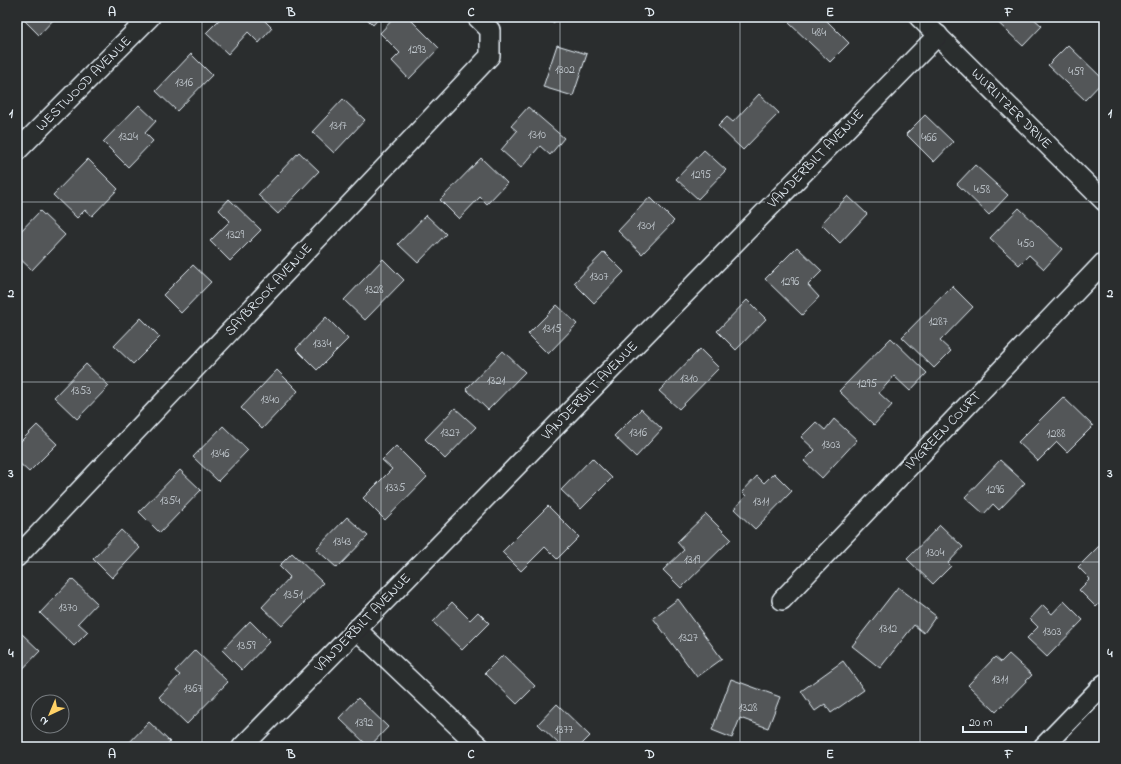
<svg xmlns="http://www.w3.org/2000/svg" width="1121" height="764" font-family="'Indie Flower',sans-serif">
	<style>
		.building { fill: #535759; stroke: #e8f1f8 }
		.lines { fill: none; stroke-linecap: round; stroke-linejoin: round }
		.street-casing { stroke: #e8f1f8; stroke-width: 22 }
		.street { stroke: #2a2d2e; stroke-width: 19 }
		.grid { fill: none; stroke: #e8f1f8; stroke-width: 1; stroke-opacity: 0.55 }
		.labels { text-anchor: middle; dominant-baseline: central; stroke-width: 4; stroke-linejoin: round; paint-order: stroke }
		.number-label { font-size: 12px; fill: #c3cad0 }
		.street-label { font-size: 14px; fill: #e8f1f8; stroke: #2a2d2e }
		.neatline { fill: none; stroke: #e8f1f8; stroke-width: 1.5 }
		.grid-label { font-size: 13px; text-anchor: middle; font-weight: bold; fill: #e8f1f8 }
	</style>
	<rect width="100%" height="100%" fill="#2a2d2e"/>
	<filter id="ink" filterUnits="userSpaceOnUse"><feTurbulence type="fractalNoise" baseFrequency=".025" numOctaves="2"/><feDisplacementMap in="SourceGraphic" scale="8" xChannelSelector="R" yChannelSelector="G"/><feConvolveMatrix kernelMatrix="1 2 1 2 8 2 1 2 1" color-interpolation-filters="sRGB"/></filter>
	<g filter="url(#ink)">
		<g class="building">
			<path d="M21 17H56L39 35Z"/>
			<path d="M222 17H261L272 28 259 43 248 32 228 54 206 33Z"/>
			<path d="M365 17H380L373 25Z"/>
			<path d="M395 17H408L439 48 409 79 392 61 400 53 380 33Z"/>
			<path d="M549 17H564L552 23Z"/>
			<path d="M794 17H823L849 43 830 62 789 23Z"/>
			<path d="M992 17H1032L1042 26 1023 46Z"/>
			<path d="M557 45 587 54 573 96 543 87Z"/>
			<path d="M1068 45 1104 80 1085 100 1048 65Z"/>
			<path d="M17 49 21 53 17 58Z"/>
			<path d="M191 54 212 75 177 111 156 91Z"/>
			<path d="M759 94 779 113 743 150 718 126 727 117 733 122Z"/>
			<path d="M343 99 365 120 334 153 312 132Z"/>
			<path d="M139 105 156 121 145 133 153 141 128 167 103 142Z"/>
			<path d="M528 107 564 138 550 155 540 146 521 168 501 150 517 131 511 126Z"/>
			<path d="M925 115 953 142 934 162 906 134Z"/>
			<path d="M1104 117V126L1100 122Z"/>
			<path d="M704 150 726 170 698 199 676 179Z"/>
			<path d="M299 152 319 171 278 214 258 195Z"/>
			<path d="M481 158 507 183 487 204 480 197 459 219 440 200Z"/>
			<path d="M88 159 118 189 92 216 85 210 77 218 53 195Z"/>
			<path d="M975 165 1008 195 989 215 957 184Z"/>
			<path d="M848 196 867 214 840 243 821 224Z"/>
			<path d="M650 197 674 221 642 254 618 231Z"/>
			<path d="M229 199 261 230 230 261 210 241 230 221 219 210Z"/>
			<path d="M1019 208 1062 249 1044 269 1029 255 1019 265 990 238Z"/>
			<path d="M40 211 65 235 32 270 17 256V235Z"/>
			<path d="M426 215 446 234 418 263 398 244Z"/>
			<path d="M797 247 822 271 808 285 819 297 802 315 765 279Z"/>
			<path d="M604 252 624 272 594 303 574 283Z"/>
			<path d="M383 259 404 280 365 320 344 300Z"/>
			<path d="M193 265 211 282 181 313 163 295Z"/>
			<path d="M952 286 973 307 940 341 951 351 934 368 902 337Z"/>
			<path d="M747 300 766 319 736 350 717 331Z"/>
			<path d="M557 305 577 324 548 354 528 334Z"/>
			<path d="M326 317 348 339 317 370 296 349Z"/>
			<path d="M141 318 160 337 133 364 114 346Z"/>
			<path d="M891 338 927 373 910 391 894 376 879 393 892 405 874 425 839 391Z"/>
			<path d="M700 349 719 368 679 409 659 391Z"/>
			<path d="M503 351 525 372 488 410 466 389Z"/>
			<path d="M86 364 109 386 77 419 54 397Z"/>
			<path d="M277 370 298 391 262 429 241 408Z"/>
			<path d="M1063 397 1093 426 1067 452 1057 442 1038 461 1018 442Z"/>
			<path d="M455 408 476 427 445 459 425 439Z"/>
			<path d="M641 409 662 429 636 457 614 436Z"/>
			<path d="M834 419 857 440 822 478 804 461 815 450 801 437 816 422 825 430Z"/>
			<path d="M37 425 57 444 29 472 17 461V445Z"/>
			<path d="M223 426 248 450 218 481 193 457Z"/>
			<path d="M396 446 427 477 385 520 363 498 392 469 382 460Z"/>
			<path d="M592 458 612 478 581 509 561 490Z"/>
			<path d="M1000 460 1025 483 999 510 993 504 984 514 965 497Z"/>
			<path d="M180 470 201 490 160 533 139 512Z"/>
			<path d="M774 473 792 491 755 529 734 509 746 496 742 492 757 476 764 483Z"/>
			<path d="M548 506 579 537 557 559 545 547 521 571 502 552Z"/>
			<path d="M706 514 731 539 681 588 663 570 684 550 677 542Z"/>
			<path d="M347 517 368 536 337 568 316 549Z"/>
			<path d="M940 525 963 547 948 563 951 566 933 584 907 559Z"/>
			<path d="M121 530 140 548 112 578 93 559Z"/>
			<path d="M1103 542 1104 544V599L1096 607 1079 590 1090 579 1078 567Z"/>
			<path d="M292 553 323 583 282 626 262 607 290 577 279 566Z"/>
			<path d="M72 579 97 603 78 623 88 632 74 646 40 613Z"/>
			<path d="M898 587 936 616 924 633 914 625 880 668 852 646Z"/>
			<path d="M678 599 722 659 697 677 653 618Z"/>
			<path d="M1064 601 1083 620 1047 657 1027 638 1038 627 1030 619 1043 605 1052 614Z"/>
			<path d="M452 602 470 620 478 612 489 623 462 650 433 622Z"/>
			<path d="M250 621 270 641 242 670 222 650Z"/>
			<path d="M21 633 40 651 17 675V636Z"/>
			<path d="M195 650 228 682 187 724 159 697 180 675 175 671Z"/>
			<path d="M1009 654 1032 675 996 712 968 685 995 657 1001 662Z"/>
			<path d="M503 655 535 686 517 704 485 673Z"/>
			<path d="M843 661 864 690 831 713 825 704 815 711 801 691Z"/>
			<path d="M731 679 780 697 768 728 740 718 732 738 712 730Z"/>
			<path d="M358 698 388 727 369 747 339 718Z"/>
			<path d="M557 704 590 736 579 747H562L538 724Z"/>
			<path d="M149 722 170 742 165 747H125Z"/>
		</g>
		<g class="lines">
			<g class="street-casing">
				<g id="street">
					<path d="M919 17 1104 201"/>
					<path d="M17 151 150 17"/>
					<path d="M17 557 490 56V30L477 17"/>
					<path d="M782 600 1104 262"/>
					<path d="M356 629 480 747"/>
					<path d="M242 747 938 35"/>
					<path d="M1043 747 1104 684"/>
				</g>
			</g>
			<use href="#street" class="street"/>
		</g>
	</g>
	<path class="grid" d="M202 17V747M381 17V747M560 17V747M740 17V747M920 17V747M17 202H1104M17 382H1104M17 562H1104"/>
	<g class="labels">
		<g class="number-label">
			<text x="819" y="33">484</text>
			<text x="417" y="50">1293</text>
			<text x="565" y="70">1302</text>
			<text x="1076" y="72">459</text>
			<text x="184" y="83">1316</text>
			<text x="338" y="126">1317</text>
			<text x="537" y="135">1310</text>
			<text x="128" y="137">1324</text>
			<text x="929" y="138">466</text>
			<text x="701" y="175">1295</text>
			<text x="982" y="190">458</text>
			<text x="646" y="226">1301</text>
			<text x="235" y="235">1329</text>
			<text x="1026" y="244">450</text>
			<text x="599" y="277">1307</text>
			<text x="790" y="282">1296</text>
			<text x="374" y="290">1328</text>
			<text x="938" y="322">1287</text>
			<text x="552" y="329">1315</text>
			<text x="322" y="344">1334</text>
			<text x="689" y="379">1310</text>
			<text x="496" y="381">1321</text>
			<text x="867" y="384">1295</text>
			<text x="81" y="391">1353</text>
			<text x="270" y="400">1340</text>
			<text x="450" y="433">1327</text>
			<text x="638" y="433">1316</text>
			<text x="1056" y="434">1288</text>
			<text x="831" y="445">1303</text>
			<text x="220" y="454">1346</text>
			<text x="395" y="488">1335</text>
			<text x="995" y="490">1296</text>
			<text x="170" y="501">1354</text>
			<text x="761" y="502">1311</text>
			<text x="342" y="542">1343</text>
			<text x="935" y="553">1304</text>
			<text x="692" y="560">1319</text>
			<text x="293" y="595">1351</text>
			<text x="68" y="608">1370</text>
			<text x="888" y="629">1312</text>
			<text x="1052" y="632">1303</text>
			<text x="688" y="638">1327</text>
			<text x="246" y="646">1359</text>
			<text x="1000" y="680">1311</text>
			<text x="193" y="689">1367</text>
			<text x="748" y="708">1328</text>
			<text x="364" y="723">1392</text>
			<text x="564" y="730">1377</text>
		</g>
		<g class="street-label">
			<text transform="translate(84 84) rotate(-45)">WESTWOOD AVENUE</text>
			<text transform="translate(1011 109) rotate(45)">WURLITZER DRIVE</text>
			<text transform="translate(816 159) rotate(-46)">VANDERBILT AVENUE</text>
			<text transform="translate(269 290) rotate(-47)">SAYBROOK AVENUE</text>
			<text transform="translate(590 391) rotate(-46)">VANDERBILT AVENUE</text>
			<text transform="translate(943 431) rotate(-46)">IVYGREEN COURT</text>
			<text transform="translate(363 623) rotate(-46)">VANDERBILT AVENUE</text>
		</g>
	</g>
	<rect width="1121" height="764" fill="none" stroke="#2a2d2e" stroke-width="44"/>
	<g transform="translate(50 714) rotate(224)"><circle r="19" fill="#2a2d2e" stroke="#767b7f"/>
	<path d="M0-3L7 15L0 10L-7 15Z" fill="#ffd166"/>
	<text y="-6" font-size="11" font-weight="bold" text-anchor="middle" fill="#e8f1f8">N</text>
	</g>
	<path d="M963 726v6h63v-6" fill="none" stroke="#e8f1f8" stroke-width="2"/>
	<text x="969" y="726" font-size="12" fill="#e8f1f8" stroke="#2a2d2e" stroke-width="3" paint-order="stroke">20 m</text>
	<rect x="22" y="22" width="1077" height="720" class="neatline"/>
	<g class="grid-label">
		<text x="112" y="16">A</text>
		<text x="291" y="16">B</text>
		<text x="471" y="16">C</text>
		<text x="650" y="16">D</text>
		<text x="830" y="16">E</text>
		<text x="1009" y="16">F</text>
		<text x="11" y="117">1</text>
		<text x="1110" y="117">1</text>
		<text x="11" y="297">2</text>
		<text x="1110" y="297">2</text>
		<text x="11" y="477">3</text>
		<text x="1110" y="477">3</text>
		<text x="11" y="657">4</text>
		<text x="1110" y="657">4</text>
		<text x="112" y="758">A</text>
		<text x="291" y="758">B</text>
		<text x="471" y="758">C</text>
		<text x="650" y="758">D</text>
		<text x="830" y="758">E</text>
		<text x="1009" y="758">F</text>
	</g>
</svg>
